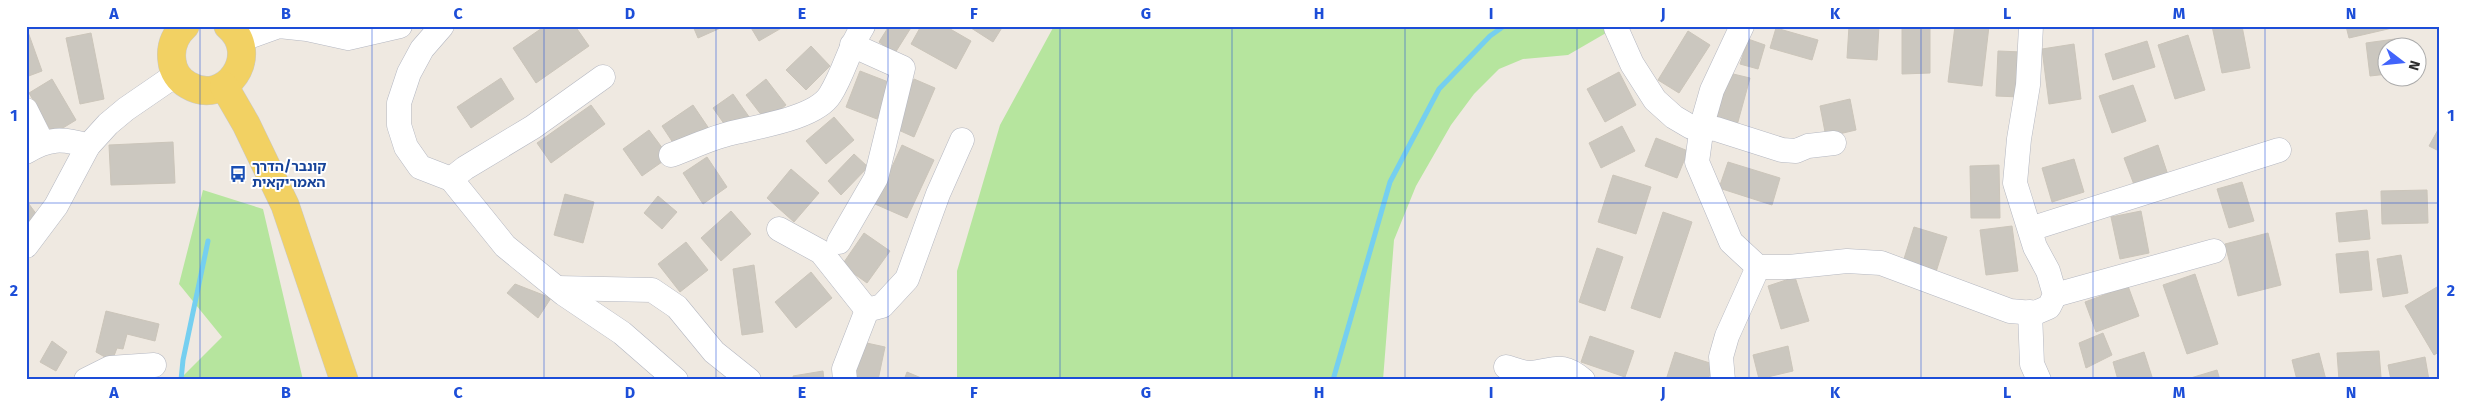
<svg xmlns="http://www.w3.org/2000/svg" width="2465" height="406" font-family="'Fira Sans','Noto Sans Hebrew',sans-serif">
	<style>
		.green { fill: #b6e59e }
		.lines { fill: none; stroke-linecap: round; stroke-linejoin: round }
		.stream { stroke: #75cff0; stroke-width: 5 }
		.building { fill: #cbc7bf; stroke: #cbc5ba }
		.minor-casing { stroke: #b4b7c1; stroke-width: 25 }
		.major-casing { stroke: #c9c9c9; stroke-width: 29 }
		.minor { stroke: #fff; stroke-width: 24 }
		.major { stroke: #f2d163; stroke-width: 28 }
		.grid { fill: none; stroke: #1d4ed8; stroke-width: 1; stroke-opacity: 0.55 }
		.labels { text-anchor: middle; dominant-baseline: central; stroke-width: 4; stroke-linejoin: round; paint-order: stroke }
		.transit-label { font-size: 14px; font-weight: bold; fill: #164399; stroke: #fff; text-anchor: start }
		.neatline { fill: none; stroke: #1d4ed8; stroke-width: 2 }
		.grid-label { font-size: 16px; text-anchor: middle; font-weight: bold; fill: #1d4ed8 }
	</style>
	<rect width="100%" height="100%" fill="#efe9e1"/>
	<g class="green">
		<path d="M1054 26H1609L1606 33 1568 55 1523 59 1499 69 1474 94 1451 125 1416 186 1394 240 1383 380H957V271L1000 125Z"/>
		<path d="M203 190 263 209 303 380H179L222 337 179 284Z"/>
	</g>
	<g class="lines">
		<g class="stream">
			<path d="M181 380 183 360 208 241"/>
			<path d="M1333 380 1390 182 1439 89 1490 36 1504 26"/>
		</g>
	</g>
	<g class="building">
		<path d="M545 26H575L589 46 536 83 513 48Z"/>
		<path d="M693 26H725L698 38Z"/>
		<path d="M750 26H785L759 41Z"/>
		<path d="M889 26H912L895 53 879 42Z"/>
		<path d="M921 26H945L971 41 956 69 911 44Z"/>
		<path d="M968 26H1003L993 42Z"/>
		<path d="M1849 26H1879L1877 60 1847 58Z"/>
		<path d="M1902 26H1930V73L1902 74Z"/>
		<path d="M1955 26H1989L1982 86 1948 82Z"/>
		<path d="M2212 26H2242L2250 68 2222 73Z"/>
		<path d="M2346 26H2401L2349 38Z"/>
		<path d="M1776 28 1818 40 1812 60 1770 48Z"/>
		<path d="M1688 31 1710 45 1679 93 1658 80Z"/>
		<path d="M28 32 42 71 26 77V33Z"/>
		<path d="M91 33 104 99 80 104 66 38Z"/>
		<path d="M2188 35 2205 90 2175 99 2158 45Z"/>
		<path d="M1748 39 1765 45 1758 69 1740 64Z"/>
		<path d="M2395 39 2396 48H2388V74L2370 76 2366 43Z"/>
		<path d="M2147 41 2155 67 2113 80 2105 54Z"/>
		<path d="M2074 44 2081 99 2049 104 2042 49Z"/>
		<path d="M811 46 830 66 806 90 786 70Z"/>
		<path d="M1998 51 2022 52 2020 97 1996 96Z"/>
		<path d="M860 71 891 83 877 119 846 107Z"/>
		<path d="M1619 72 1636 105 1605 122 1587 89Z"/>
		<path d="M1729 73 1750 78 1736 129 1715 123Z"/>
		<path d="M501 78 514 99 471 128 457 107Z"/>
		<path d="M52 79 76 120 53 134 29 93Z"/>
		<path d="M766 79 786 105 766 121 746 95Z"/>
		<path d="M914 79 935 88 914 137 894 128Z"/>
		<path d="M2133 85 2146 121 2112 133 2099 96Z"/>
		<path d="M733 94 752 121 732 135 713 108Z"/>
		<path d="M1850 99 1856 130 1826 137 1820 106Z"/>
		<path d="M591 105 605 124 551 163 537 143Z"/>
		<path d="M693 105 716 139 685 161 662 126Z"/>
		<path d="M834 117 854 140 826 164 806 141Z"/>
		<path d="M1622 126 1635 151 1601 168 1589 143Z"/>
		<path d="M2439 128V151L2429 146Z"/>
		<path d="M649 130 669 157 642 176 623 149Z"/>
		<path d="M1656 138 1688 151 1677 178 1645 166Z"/>
		<path d="M173 142 175 183 111 185 109 145Z"/>
		<path d="M902 145 934 160 907 218 875 204Z"/>
		<path d="M2158 145 2169 178 2136 190 2124 158Z"/>
		<path d="M854 154 868 167 841 195 828 181Z"/>
		<path d="M707 157 727 187 703 204 683 173Z"/>
		<path d="M2074 159 2084 192 2052 202 2042 168Z"/>
		<path d="M1728 162 1780 178 1772 205 1719 188Z"/>
		<path d="M1999 165 2000 218H1971L1970 166Z"/>
		<path d="M791 169 819 193 794 222 767 198Z"/>
		<path d="M1613 175 1651 187 1636 234 1598 222Z"/>
		<path d="M2242 182 2254 221 2229 228 2217 189Z"/>
		<path d="M2427 190 2428 223 2382 224 2381 191Z"/>
		<path d="M565 194 594 202 583 243 554 235Z"/>
		<path d="M658 196 677 212 662 229 644 213Z"/>
		<path d="M26 200 40 219 26 229Z"/>
		<path d="M2367 210 2370 239 2339 242 2336 213Z"/>
		<path d="M731 211 751 234 721 261 701 238Z"/>
		<path d="M2141 211 2149 253 2120 259 2111 217Z"/>
		<path d="M1663 212 1692 222 1660 318 1631 308Z"/>
		<path d="M2012 226 2018 271 1986 275 1980 230Z"/>
		<path d="M1914 227 1947 237 1936 272 1903 262Z"/>
		<path d="M864 233 890 251 867 283 842 265Z"/>
		<path d="M2268 233 2281 285 2238 296 2225 244Z"/>
		<path d="M686 242 708 270 680 292 658 264Z"/>
		<path d="M1597 248 1623 257 1605 311 1579 302Z"/>
		<path d="M2368 251 2372 290 2340 293 2336 254Z"/>
		<path d="M2401 255 2408 293 2383 297 2377 259Z"/>
		<path d="M754 265 763 332 742 335 733 269Z"/>
		<path d="M811 272 832 298 796 328 775 302Z"/>
		<path d="M2195 274 2218 344 2187 354 2163 285Z"/>
		<path d="M1795 277 1809 321 1781 329 1768 286Z"/>
		<path d="M515 284 551 298 538 318 507 293Z"/>
		<path d="M2128 286 2139 316 2096 332 2085 302Z"/>
		<path d="M2437 287 2439 291V352L2434 355 2405 306Z"/>
		<path d="M106 311 159 324 155 341 127 334 123 349 117 348 112 361 96 352Z"/>
		<path d="M2103 333 2112 355 2086 368 2079 343Z"/>
		<path d="M1590 336 1634 351 1625 377 1581 362Z"/>
		<path d="M52 341 67 352 56 371 40 362Z"/>
		<path d="M862 342 885 347 878 380H854Z"/>
		<path d="M1788 346 1793 371 1759 379 1753 355Z"/>
		<path d="M2379 351 2381 377 2339 380 2337 353Z"/>
		<path d="M1675 352 1713 364 1708 380H1666Z"/>
		<path d="M2144 352 2153 380H2118L2113 362Z"/>
		<path d="M2319 353 2326 380H2297L2292 360Z"/>
		<path d="M2425 357 2429 380H2391L2388 365Z"/>
		<path d="M2217 370 2220 380H2184Z"/>
		<path d="M823 371 824 380H794L793 376Z"/>
		<path d="M907 372 926 380H904Z"/>
	</g>
	<g class="lines">
		<g class="minor-casing">
			<g id="minor">
				<path d="M442 26 422 49 409 73 399 103V125L406 147 420 167 451 179 505 246 564 294 622 333 676 380"/>
				<path d="M1742 26 1712 90 1702 125 1697 162 1731 242 1758 267H1789L1847 261 1881 263 2010 311 2035 313 2049 307 2055 295 2048 271 2035 247 2015 183 2019 139 2028 85 2031 26"/>
				<path d="M1616 28 1632 64 1655 100 1674 117 1691 127 1716 129 1782 150 1796 151 1808 146 1834 143"/>
				<path d="M240 40 279 26 307 29 348 38 400 26"/>
				<path d="M26 110 42 142"/>
				<path d="M26 152C48 138 63 138 88 146"/>
				<path d="M671 155C690 148 709 139 728 134 754 127 815 119 830 95 844 73 849 48 863 26"/>
				<path d="M451 179 465 168 533 127 603 77"/>
				<path d="M779 229 821 252 867 310"/>
				<path d="M2030 229 2279 150"/>
				<path d="M839 242 876 178 903 68 852 45"/>
				<path d="M26 246 56 206 88 146 108 124 126 109 177 74"/>
				<path d="M557 288 652 290 677 307 714 352 749 380"/>
				<path d="M2055 295 2214 251"/>
				<path d="M2030 312 2032 364 2039 380"/>
				<path d="M1506 367C1513 369 1522 373 1530 373 1554 371 1561 361 1583 380"/>
				<path d="M86 380 110 368 154 365"/>
				<path d="M845 380 844 369 867 310 882 306 907 279 938 194 962 140"/>
				<path d="M1723 380 1721 357 1727 336 1758 267"/>
			</g>
		</g>
		<g class="major-casing">
			<g id="major">
				<path d="M185 26C175 35 170 47 172 61 173 71 179 80 188 85 226 108 262 54 228 26"/>
				<path d="M224 86 246 124 285 205 344 380"/>
			</g>
		</g>
		<use href="#minor" class="minor"/>
		<use href="#major" class="major"/>
	</g>
	<path class="grid" d="M200 26V380M372 26V380M544 26V380M716 26V380M888 26V380M1060 26V380M1232 26V380M1405 26V380M1577 26V380M1749 26V380M1921 26V380M2093 26V380M2265 26V380M26 203H2439"/>
	<defs>
		<g id="bus-bare" transform="scale(1.35)"><path d="M-5-6H5V4H4V6H2V4H-2V6H-4V4H-5ZM-3.5-4V0h7V-4ZM-3.5 1.2v1.5H-2V1.2ZM2 1.2v1.5H3.5V1.2Z" fill="#1a4fb4" stroke="#fff" stroke-width="2.5" paint-order="stroke"/></g>
	</defs>
	<g fill-rule="evenodd">
		<use href="#bus-bare" x="238" y="174"/>
	</g>
	<g class="labels">
		<g class="transit-label">
			<text x="252" y="166">קונבר/הדרך<tspan x="252" dy="16">האמריקאית</tspan></text>
		</g>
	</g>
	<rect width="2465" height="406" fill="none" stroke="#ffffff" stroke-width="55"/>
	<g transform="translate(2402 62) rotate(106)"><circle r="24" fill="#ffffff" stroke="#ababab"/>
	<path d="M0-4L9 19L0 12L-9 19Z" fill="#4264fb"/>
	<text y="-8" font-size="14" font-weight="bold" text-anchor="middle" fill="#2e2e2e">N</text>
	</g>
	<rect x="28" y="28" width="2410" height="350" class="neatline"/>
	<g class="grid-label">
		<text x="114" y="19">A</text>
		<text x="286" y="19">B</text>
		<text x="458" y="19">C</text>
		<text x="630" y="19">D</text>
		<text x="802" y="19">E</text>
		<text x="974" y="19">F</text>
		<text x="1146" y="19">G</text>
		<text x="1319" y="19">H</text>
		<text x="1491" y="19">I</text>
		<text x="1663" y="19">J</text>
		<text x="1835" y="19">K</text>
		<text x="2007" y="19">L</text>
		<text x="2179" y="19">M</text>
		<text x="2351" y="19">N</text>
		<text x="14" y="121">1</text>
		<text x="2451" y="121">1</text>
		<text x="14" y="296">2</text>
		<text x="2451" y="296">2</text>
		<text x="114" y="398">A</text>
		<text x="286" y="398">B</text>
		<text x="458" y="398">C</text>
		<text x="630" y="398">D</text>
		<text x="802" y="398">E</text>
		<text x="974" y="398">F</text>
		<text x="1146" y="398">G</text>
		<text x="1319" y="398">H</text>
		<text x="1491" y="398">I</text>
		<text x="1663" y="398">J</text>
		<text x="1835" y="398">K</text>
		<text x="2007" y="398">L</text>
		<text x="2179" y="398">M</text>
		<text x="2351" y="398">N</text>
	</g>
</svg>
